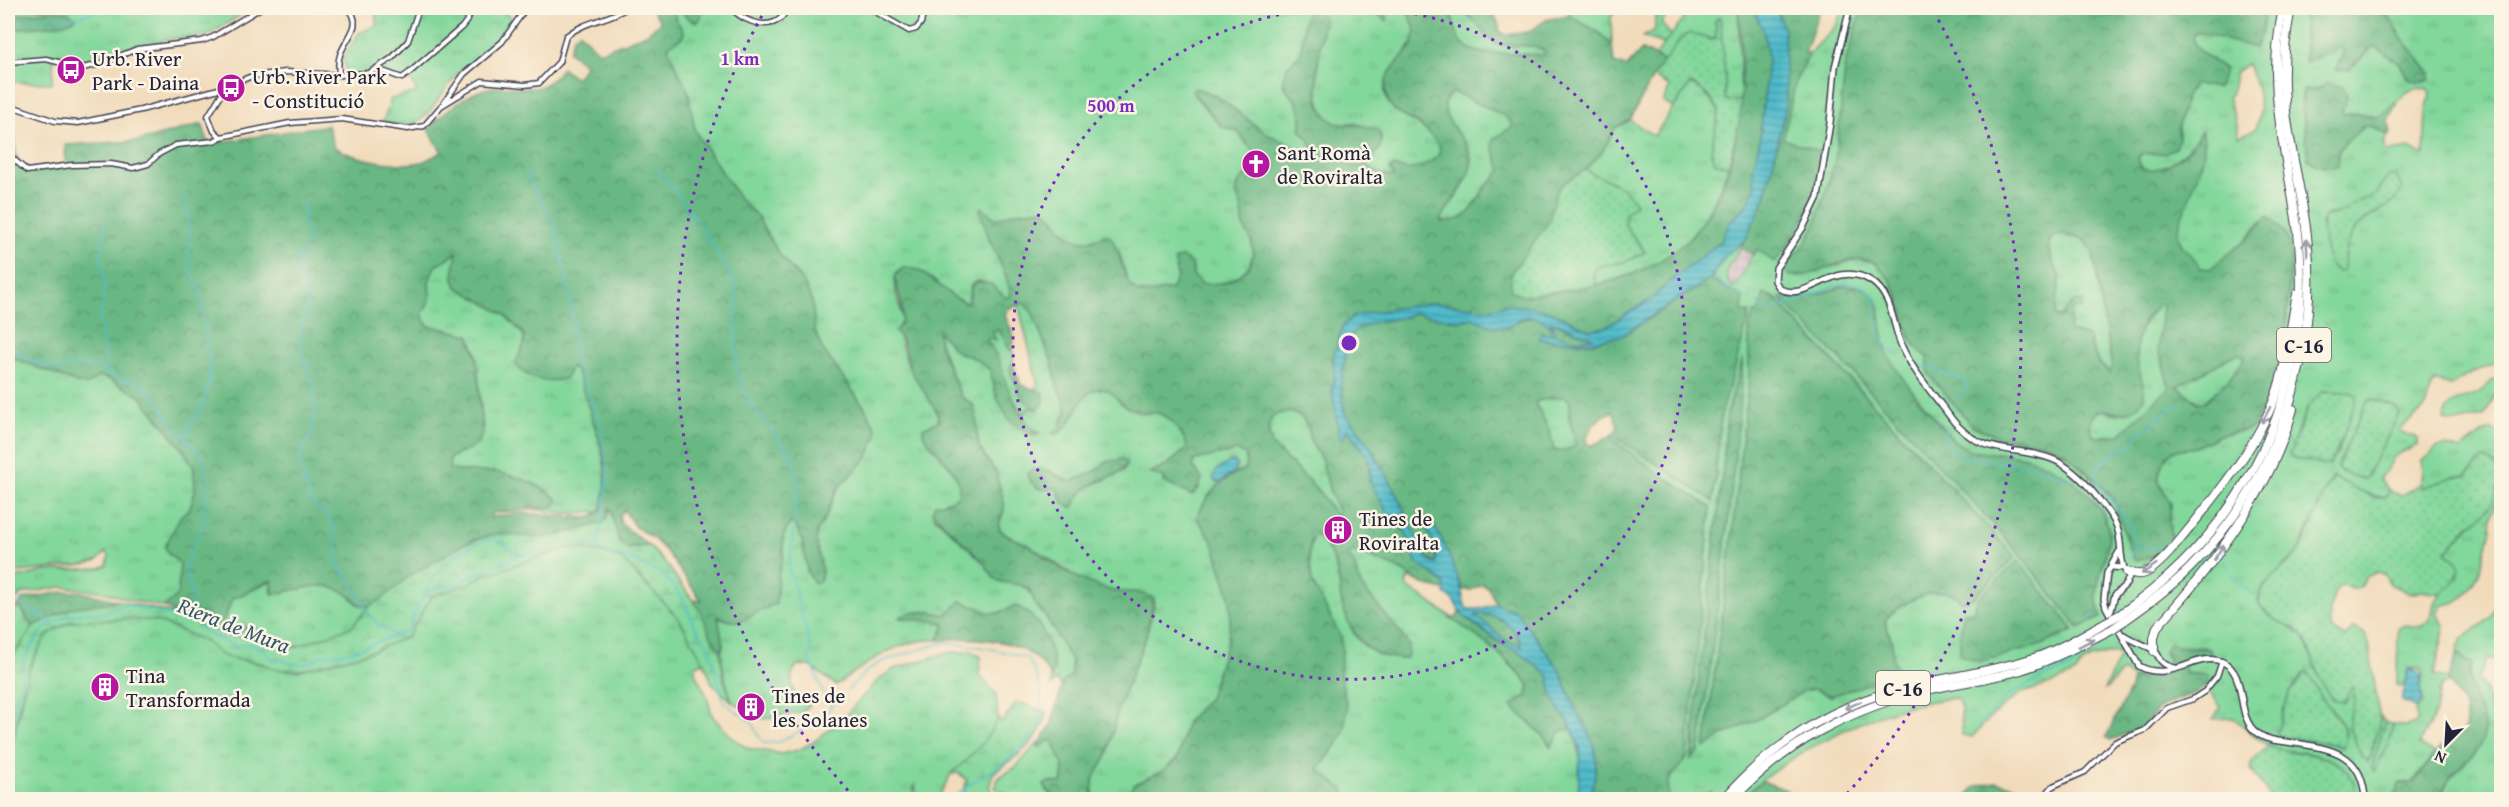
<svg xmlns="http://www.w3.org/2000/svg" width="2509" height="807" font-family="'Gentium Book Plus',serif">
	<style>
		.industrial { fill: url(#industrial-grid) }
		.grass { fill: url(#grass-tufts); stroke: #527c6b; stroke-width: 1.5; fill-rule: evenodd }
		.forest { fill: url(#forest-crowns); stroke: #466d5f; stroke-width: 1.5; fill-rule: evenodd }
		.wetland { fill: url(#wetland-marsh); stroke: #527c6b; stroke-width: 1.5 }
		.garden { fill: url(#garden-dots); stroke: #527c6b; stroke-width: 1.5 }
		.water { fill: url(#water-rules); stroke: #396f82; stroke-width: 1.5; fill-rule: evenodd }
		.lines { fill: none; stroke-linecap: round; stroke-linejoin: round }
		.stream { stroke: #50bcca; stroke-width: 1.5 }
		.minor-casing { stroke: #413e4e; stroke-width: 7 }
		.tertiary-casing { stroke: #413e4e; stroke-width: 8 }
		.motorway-casing { stroke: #413e4e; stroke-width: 10 }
		.minor { stroke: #fff; stroke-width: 4 }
		.tertiary { stroke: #fff; stroke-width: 5 }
		.motorway { stroke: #fff; stroke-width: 8 }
		.motorway-bridge-casing { stroke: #413e4e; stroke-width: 10; stroke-linecap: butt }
		.motorway-bridge { stroke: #fff; stroke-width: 8 }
		.oneway { stroke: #9c9ca7 }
		.ring { fill: none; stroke: #7b2cbf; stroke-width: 3; stroke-dasharray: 3 6 }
		.labels { text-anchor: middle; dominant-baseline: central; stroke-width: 5; stroke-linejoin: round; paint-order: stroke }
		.shield { fill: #fcf5e5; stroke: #63616e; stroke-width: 1.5 }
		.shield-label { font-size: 20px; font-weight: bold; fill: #22223b }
		.poi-label { font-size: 21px; fill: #22223b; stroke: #fcf5e5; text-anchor: start }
		.water-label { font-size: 22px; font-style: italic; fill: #32586d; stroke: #fcf5e5 }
		.centre { fill: #7b2cbf; stroke: #fcf5e5; stroke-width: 3 }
		.ring-label { font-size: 18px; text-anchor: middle; font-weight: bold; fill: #7b2cbf; stroke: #fcf5e5; stroke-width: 5; stroke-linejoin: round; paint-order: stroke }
	</style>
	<defs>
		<pattern id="industrial-grid" width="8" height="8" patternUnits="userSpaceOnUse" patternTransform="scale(1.5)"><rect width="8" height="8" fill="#d1bdca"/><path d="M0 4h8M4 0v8" fill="none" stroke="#b3a2ae"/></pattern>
		<pattern id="grass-tufts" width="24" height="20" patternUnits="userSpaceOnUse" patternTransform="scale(1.5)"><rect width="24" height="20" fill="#82d79b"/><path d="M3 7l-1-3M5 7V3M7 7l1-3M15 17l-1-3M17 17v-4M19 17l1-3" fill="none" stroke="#70b886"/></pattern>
		<pattern id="forest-crowns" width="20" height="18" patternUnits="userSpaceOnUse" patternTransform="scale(1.5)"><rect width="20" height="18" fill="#69b883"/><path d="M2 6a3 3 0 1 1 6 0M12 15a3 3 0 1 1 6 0" fill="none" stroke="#56956c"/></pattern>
		<pattern id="wetland-marsh" width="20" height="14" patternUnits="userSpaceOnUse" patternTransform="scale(1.5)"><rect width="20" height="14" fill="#82d79b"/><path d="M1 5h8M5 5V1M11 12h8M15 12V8" fill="none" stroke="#70b886"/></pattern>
		<pattern id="garden-dots" width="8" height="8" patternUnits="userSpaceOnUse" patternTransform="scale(1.5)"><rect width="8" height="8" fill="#82d79b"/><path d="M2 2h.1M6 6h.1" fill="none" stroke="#70b886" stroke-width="1.8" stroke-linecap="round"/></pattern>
		<pattern id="water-rules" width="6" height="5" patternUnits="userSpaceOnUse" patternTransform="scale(1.5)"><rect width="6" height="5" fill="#50bcca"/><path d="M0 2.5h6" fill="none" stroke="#4298a5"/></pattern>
	</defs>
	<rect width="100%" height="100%" fill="#fcf5e5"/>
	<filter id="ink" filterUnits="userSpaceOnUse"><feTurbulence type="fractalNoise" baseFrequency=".0167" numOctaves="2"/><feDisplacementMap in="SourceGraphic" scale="12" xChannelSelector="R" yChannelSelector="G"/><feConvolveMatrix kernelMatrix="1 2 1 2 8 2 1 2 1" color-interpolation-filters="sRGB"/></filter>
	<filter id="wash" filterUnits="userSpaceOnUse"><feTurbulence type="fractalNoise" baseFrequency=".008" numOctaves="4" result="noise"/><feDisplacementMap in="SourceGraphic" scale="24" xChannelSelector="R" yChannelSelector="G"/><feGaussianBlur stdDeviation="1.35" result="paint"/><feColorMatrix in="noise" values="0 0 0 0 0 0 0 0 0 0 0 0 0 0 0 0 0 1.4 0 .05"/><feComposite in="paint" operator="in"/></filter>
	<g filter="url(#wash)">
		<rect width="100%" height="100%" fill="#f1dbbb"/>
		<path class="industrial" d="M1741 248 1753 255 1736 286 1731 287 1728 283 1729 265Z"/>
		<g class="grass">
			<path d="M8 8H252L207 36 168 39 77 63 54 55 52 83 8 82V31C30 25 51 26 73 20L48 11 8 16Z"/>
			<path d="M374 8H500L513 20 487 51 458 73 425 117 411 125 383 122 391 99 417 92 410 79 395 80 379 74 365 80 348 79 343 58 359 33 378 25Z"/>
			<path d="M674 8H677L688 18 702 10V8H1349L1353 15 1372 12 1383 17 1387 12 1383 8H1405L1414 24 1416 36C1410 55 1370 79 1390 105 1404 123 1434 125 1441 151 1434 163 1409 176 1396 168L1394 176 1390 177 1372 170 1364 163 1378 150 1379 134C1371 131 1362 124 1353 123 1347 122 1341 126 1335 123 1306 111 1321 43 1324 18L1305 17 1301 53 1287 67 1283 79 1284 86 1297 102 1301 114V131L1310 140 1313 152C1292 160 1235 108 1217 97 1210 93 1203 91 1195 88L1194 95 1222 127 1234 129 1243 136 1264 165 1261 171 1250 174 1236 194C1237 199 1240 202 1242 206 1243 213 1242 219 1244 225 1246 231 1251 236 1252 242 1258 273 1230 284 1204 285L1193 276V268L1176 264 1177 278 1172 289 1146 294 1135 291 1128 282 1120 254 1107 235C1100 236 1095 240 1088 242 1069 245 1053 221 1043 209L1015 212 996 219 981 208 989 239 1006 276 1012 296 1004 298C997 290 972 267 969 293 968 296 969 300 969 303L965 302C955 298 945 292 936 285 924 275 912 259 896 273 892 287 901 307 903 322L898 328C900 341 904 357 910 369 917 385 943 405 937 423L923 428C925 449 971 475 957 497L942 503 934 516 984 563 994 578 1021 585 1029 590 1036 605 1048 620 1071 660V676L1063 682 1062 687 1056 680 1051 686C1051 678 1054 670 1053 662 1050 640 1036 614 1014 606L999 613H990L961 602 945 615C930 611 913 609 900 618L936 621 945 626 938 640C901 636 865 665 836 685L810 666 798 665C789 673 791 683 795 694L811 703 803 712 765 719 732 702C726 684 719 661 723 645L717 617 739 622 762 607 776 604 778 576 783 555V535L790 523 795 525C804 538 806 555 807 571L820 581 822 571 816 541 817 531 825 519 839 486 867 458 876 431 863 405 823 350 815 331 812 302 804 283 779 254 756 215 740 200 695 131 688 91 668 51 669 45 681 38 684 33 673 14Z"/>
			<path d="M1449 8 1464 9 1495 43C1512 49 1531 40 1546 52L1545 55 1482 53 1471 50 1459 40Z"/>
			<path d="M1618 8 1611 17 1612 45 1597 31 1568 15 1572 9Z"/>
			<path d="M1692 8H1738L1741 101 1731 102 1725 99V76L1719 18 1716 19V39L1682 37 1665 62 1655 56Z"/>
			<path d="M1843 8H1862L1846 61 1836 156 1826 192 1815 225 1805 244 1791 259 1786 269 1787 274 1798 277 1859 259 1874 262 1889 278 1897 293 1910 338 1928 357 1972 426 1999 437 2044 443 2069 456 2113 499 2120 515 2126 540 2150 557 2161 552 2170 534 2169 521 2171 504 2158 481 2162 461 2174 450 2196 447 2220 435 2246 430 2281 365 2286 333 2291 260 2281 229 2268 217 2258 224 2246 240 2210 269 2200 268C2195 256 2178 249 2177 234 2175 202 2215 167 2201 132 2196 137 2194 143 2189 148 2180 159 2141 186 2138 158L2141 154 2165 153 2179 139C2178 122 2182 94 2195 83L2217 88 2225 69 2193 46V36L2196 33H2202L2250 45 2260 36 2265 8H2304L2305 63C2318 54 2328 57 2339 46L2344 51 2336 69C2353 72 2362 57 2372 47H2376L2400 64 2407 78 2418 82H2426L2430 73 2399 34 2389 17 2373 8H2501V361L2474 372 2450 386 2436 381 2433 384 2424 409 2401 428 2402 432 2417 438V445L2394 457 2386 471 2379 478 2389 490 2386 497C2372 498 2346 484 2331 478L2299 550 2284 569 2264 586 2258 599 2259 604 2266 613 2303 636 2319 677 2333 699 2345 701 2352 684 2370 760 2380 722 2379 714 2385 722 2372 768 2375 771 2388 745 2393 725 2406 726 2418 722 2415 710 2423 703 2421 687 2423 673 2418 669 2408 668 2404 685 2401 687 2397 686 2398 628 2405 625 2420 627C2436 618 2431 607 2440 595 2447 586 2453 587 2459 573L2454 558 2446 552C2465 529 2490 511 2501 483 2501 495 2496 502 2492 514 2491 520 2492 527 2490 533 2485 555 2479 586 2459 600 2454 604 2446 604 2441 606L2437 613 2445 626 2434 675 2448 679 2449 683 2443 684C2436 692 2439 701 2436 711 2432 724 2422 734 2419 745L2435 754 2412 783H2400L2393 799H2355C2356 764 2322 754 2292 751 2284 750 2277 752 2270 747 2256 739 2246 727 2233 718L2213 719 2221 707 2205 686 2208 682 2198 673 2189 675 2184 672 2186 663 2201 655 2205 647 2174 646 2164 653 2171 664 2167 674 2132 678 2123 671C2115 676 2113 685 2104 690L2121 654C2106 652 2083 657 2076 673L2051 684 2019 694 1991 717 1972 737 1962 735 1961 708 1957 698C1883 703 1794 749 1740 799H1707L1711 792 1685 799 1670 798C1660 778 1681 772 1687 756L1711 507 1664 477 1609 437 1612 435 1713 500 1721 416 1750 313 1742 312V297L1711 279 1725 256 1743 242C1740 257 1717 267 1731 286H1736L1756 248 1796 80 1810 53 1836 26ZM2247 64C2256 81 2266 112 2254 130L2238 137V128L2228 97 2232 92 2235 73ZM2320 88 2347 95 2342 110 2344 114C2349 115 2353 113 2358 113 2367 114 2373 119 2382 116 2398 109 2403 81 2428 90L2430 95 2426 112 2424 155 2409 148 2386 152 2384 143 2388 135 2368 125C2358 130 2337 146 2337 159L2307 148 2301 95 2307 91ZM2383 184 2395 200C2374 215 2351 223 2345 251 2343 257 2345 264 2343 270L2331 261 2321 223 2327 214H2339L2355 203 2377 195ZM1844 286C1892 281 1875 328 1886 352 1897 374 1919 399 1935 418 1943 428 1952 441 1963 447 1976 454 1994 453 2008 454 2046 459 2080 480 2102 512 2125 547 2082 583 2102 617L2079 628 2020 555 1974 503 1841 360 1781 299 1814 296ZM1764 294 1775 298 2015 557 1973 598 1962 601C1948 577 1896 603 1885 621L1891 638 1894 664 1900 672 1831 696 1814 689 1804 691 1758 719 1723 735 1705 747 1733 529 1749 375V328L1758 313ZM1742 362 1727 528 1699 752 1691 757 1723 470 1727 415ZM2323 391 2349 392 2356 396 2337 454 2323 464 2295 459C2292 429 2304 413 2323 391ZM2372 399 2395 407 2399 413C2389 435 2376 455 2366 478L2363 479 2344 473 2337 467 2367 402ZM2018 561 2074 631 2039 646 1961 651 1960 636 1964 612H1973L1977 600ZM2303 674 2310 675 2319 694 2342 724 2346 732 2343 747 2334 744 2278 736 2277 732 2289 694Z"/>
			<path d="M2083 8H2118L2113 15C2099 18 2093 18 2083 8Z"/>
			<path d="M1690 84 1703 91 1719 110 1711 152 1715 162 1728 167C1703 239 1670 267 1597 285 1582 260 1612 267 1626 261 1633 259 1639 255 1645 252L1625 225V214L1636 203 1622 187 1585 170 1602 152 1615 128 1630 120 1654 136Z"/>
			<path d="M1453 92 1501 114 1508 119 1513 126 1493 140 1501 171C1496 178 1489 183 1484 189 1473 205 1467 228 1441 221L1442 217C1452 201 1469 184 1471 164 1474 139 1437 123 1446 98Z"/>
			<path d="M2059 235 2080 238 2092 248 2112 368 2110 373 2098 362 2088 337 2069 332 2071 312 2075 308H2082L2083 302 2060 318 2055 315 2060 278 2052 262 2049 242 2052 237Z"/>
			<path d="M458 252 453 275 457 287 504 314 524 335V372C538 380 550 383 566 378L570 366 577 372C590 404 618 483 599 513L593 511 576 514 523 508 548 507 558 501C546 485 508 472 488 472 475 471 462 473 449 469L450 458 478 444 483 429 476 352 469 335 430 326 425 323 422 314 430 300 429 282 434 267Z"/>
			<path d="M1023 302 1032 312 1053 365 1057 386 1065 403 1066 411 1059 429 1053 433 1055 435C1076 427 1076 393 1098 389 1113 386 1117 404 1129 408 1134 409 1141 412 1146 413 1151 413 1155 412 1160 414 1171 417 1187 438 1187 449L1164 467 1161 477 1187 493 1191 495 1197 490 1202 479 1193 466 1194 460 1238 451 1246 454V469C1224 477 1205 495 1197 518L1213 542 1229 594 1231 610 1228 639 1209 698 1187 721 1178 757 1163 771 1136 783 1126 799 1097 798 1093 795V780L1108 752 1118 709 1146 636 1155 602C1145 589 1130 595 1116 592 1080 586 1056 561 1026 544 1015 538 1006 537 998 527 1000 520 1004 514 1004 508 1005 495 997 486 997 474L979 447 974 408 972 403 961 397 937 335 938 331 956 351 976 359 990 370 997 398 1009 420 1028 433 1033 435 1039 433 1028 425 1022 414 1031 408 1036 409 1042 406 1044 396 1040 391 1033 390 1038 385 1018 303ZM1231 461H1234L1237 465 1234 473 1217 482 1213 477 1217 471ZM1106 462 1127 463 1123 472 1088 487 1068 507 1056 487C1044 491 1038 491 1029 479L1032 470H1048L1071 482 1098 470Z"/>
			<path d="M2158 304H2161L2162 307 2158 349 2167 375 2168 389 2119 435 2096 437C2086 431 2090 421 2095 412L2102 410 2118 414 2144 399C2145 387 2141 378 2138 366 2132 337 2141 325 2158 304Z"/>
			<path d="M2236 354 2245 356C2240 373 2216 394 2202 404L2177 386Z"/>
			<path d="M8 356 77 383 87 385 99 376 111 380 140 396 182 448 194 467 195 491 190 508 180 517 174 533 166 544 168 553 180 564 178 592 175 598 164 607 139 602 100 591 61 587 21 594 15 601 8 618V580L45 571 100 568 107 565 109 556 106 552 97 561 83 565 8 573Z"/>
			<path d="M2501 375V390L2496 394 2484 416 2457 423 2445 420C2442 401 2467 400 2479 392 2487 387 2492 379 2501 375Z"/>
			<path d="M1564 396 1570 401 1569 418 1576 443C1573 451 1562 450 1554 450L1549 430 1536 404V401Z"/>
			<path d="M1291 412 1302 417 1309 429 1311 442 1322 460 1329 489 1338 510 1337 518 1318 490 1272 445 1268 427 1272 417 1280 413Z"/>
			<path d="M2491 430 2501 433V473L2494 464 2483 459 2466 476H2455L2423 488 2420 485 2423 474 2422 461 2438 447 2446 446 2461 450 2483 433Z"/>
			<path d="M1313 535H1316C1352 565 1329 630 1375 653 1384 658 1394 657 1403 659L1409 646 1402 635 1363 590 1348 554 1351 551C1365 552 1402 569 1412 578L1408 579 1406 585C1414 593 1423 597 1432 604 1464 625 1506 655 1529 685L1527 696 1512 707 1544 736 1550 747 1560 731 1571 728C1584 750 1579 775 1578 799H1346L1318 770 1334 749 1343 732 1347 708 1340 674 1342 650 1341 637 1312 582 1309 555Z"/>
			<path d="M568 548 587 549 621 558 631 566 639 579 669 606 685 628 704 662 696 665 695 673 706 694 713 717 732 737 747 748 781 754 799 750 815 741 843 718 878 680 894 669 946 653 971 651 981 657 979 675 996 694 998 718 991 733 975 753 951 774 937 800 917 799 915 783 912 800H8V755L14 736 28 671 46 636 58 627 79 620 145 619 157 621 205 641 236 659 297 671 370 652 407 637 428 601 435 594 473 581 481 576Z"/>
			<path d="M273 580 271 592 273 594 316 586H329L346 593 358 604 370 606 351 627 302 645 284 646 259 639 262 638 261 633 247 626 236 631 224 628 223 622 232 599Z"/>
			<path d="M2501 596V660L2488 658 2478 678 2486 692 2492 714 2500 712 2501 670V746L2496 756 2501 762V799L2441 800C2445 769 2484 759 2484 727L2469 679 2472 663 2466 661 2461 655 2457 654C2460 631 2477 632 2490 618 2495 612 2497 603 2501 596Z"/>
			<path d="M16 607 22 609 27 620 34 626 8 663V623L12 619Z"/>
			<path d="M1049 740 1053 741 1063 762V782L1059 783 1050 782 1046 790 1056 799H1019L995 788 998 778 1016 767 1040 741 1038 747H1041Z"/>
		</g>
		<g class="forest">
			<path d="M651 8H702L701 17 698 22 691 20 677 8H674L675 18 684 33C682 41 671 40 668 48L688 91 695 131 740 200 756 215 779 254 804 283 812 302 815 331 823 350 863 405 876 428 877 435 867 458 837 489 825 519 817 531 816 541 822 571 820 581 815 583C801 572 808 543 795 525L790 523 783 535V555L778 576 776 604C752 610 744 631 718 616L723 645 720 650 715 645 695 602V600L702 601 666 551 653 538 635 527 624 510 619 516 621 524 649 546 625 547 616 536 611 509H608L607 518 602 524 556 536 539 538 497 534 472 540 411 575 381 600 370 606 360 605 346 593 328 586H315L273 594 272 580 232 599 223 622 224 628 236 631 250 627 262 635 259 639C238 635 227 638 208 625 198 618 196 608 183 604L174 612 164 607 175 598 178 592 180 564 168 553 165 547 180 517 190 508 195 491 194 467 182 448 140 396 111 380 99 376 87 385 77 383 8 356V136L15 139C15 154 15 162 29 170L66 164 65 145 139 141 202 124 209 144 328 125 334 147C354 159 402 169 425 161 431 158 436 155 442 152L428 129C444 112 462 96 485 89 517 79 536 104 562 68L576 78 586 65 569 51 573 38 579 32 599 52 646 34 661 22ZM457 252 453 275 457 287 504 314 524 335V345L515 363C526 380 548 384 566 378L571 367 577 372 604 455 606 483 601 511 588 518 520 513 493 517 490 516 493 513 552 507 557 504 558 501C546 485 508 472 488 472 475 471 462 473 449 469L450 457 475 446 482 435 477 359 469 335 430 326 425 323 422 314 430 300 429 282 434 267Z"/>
			<path d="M1349 8H1383L1388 19 1385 21C1375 7 1366 17 1353 15Z"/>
			<path d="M1405 8H1449L1459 40 1467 48 1482 53 1541 55H1545L1546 52C1530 40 1512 50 1495 43L1461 8C1485 7 1495 5 1500 31L1506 35 1529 32 1546 20 1568 15 1597 31 1612 45 1614 63 1626 67 1642 50 1665 62 1657 70 1630 120 1615 128 1602 152 1585 170 1561 185 1549 222 1511 273 1514 293 1524 296C1569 290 1615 286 1656 263 1744 216 1747 94 1738 8H1753L1764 33 1768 59 1760 139 1753 171 1755 188 1748 204 1730 222 1721 241 1668 283 1653 298 1606 327 1590 330 1552 312 1505 305 1491 309 1396 308 1355 316 1343 326 1333 359 1335 377 1332 390 1340 438H1344L1346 428 1368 457 1370 481 1385 509 1406 533 1416 562 1446 585 1445 590 1427 586 1412 578 1402 570 1353 551 1348 554 1354 564 1361 586 1402 635 1409 646 1407 658C1369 662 1348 633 1341 599 1339 588 1340 576 1336 566 1332 556 1326 546 1320 537L1316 535 1311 539 1309 555 1312 582 1341 637 1342 650 1340 674 1347 708 1344 732 1334 749 1318 770 1344 790 1346 799H1126L1133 785 1163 771 1178 757 1187 721 1209 698 1228 639 1231 610 1229 594 1213 542 1197 518C1205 495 1223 477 1246 469V455L1238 451 1194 460 1193 466 1202 479 1195 493 1191 495 1164 482V478L1150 473 1164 467 1187 449C1187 438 1171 417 1160 414 1155 412 1151 413 1146 413 1141 412 1133 409 1128 408 1117 404 1113 386 1098 389 1076 393 1076 427 1055 435L1052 433 1059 429 1066 411 1065 403 1057 386 1053 365 1032 312 1023 303 1008 309 1005 315 1014 337 1013 350 1008 349C1006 339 1003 334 993 331L996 339 988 343C991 348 997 353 999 359 1009 385 1014 417 1039 433H1028L1009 420 997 398 990 370 976 359 956 351 938 331 940 347 961 397C985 408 972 427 979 446 983 457 991 465 997 474 997 486 1004 495 1004 507 1004 516 996 522 1000 530L1010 537 1027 544 1066 572 1089 583 1116 592H1136L1154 598 1146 636 1118 709 1107 756 1093 780V795L1101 799H1056L1044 785 1048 782 1059 783 1063 782 1064 768 1053 741 1049 740 1041 747H1038L1052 723 1063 682 1071 676 1072 662 1048 620 1036 605 1029 589 1021 585 1001 582 994 578 984 563 932 512 935 504 948 502 957 497C969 478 932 449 923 434V428L939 421 938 414 911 371 902 340 895 331C911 316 896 295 895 276L903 268C926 264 944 297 968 303 972 295 967 286 978 282L991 284 1006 298 1011 296 1006 276 989 239 980 211 981 207 996 219 1015 212 1043 209C1060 218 1059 237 1083 241 1093 243 1100 234 1110 236 1124 254 1120 286 1142 294L1172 289 1177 278 1175 260 1182 257 1192 264 1193 276 1201 284 1225 283 1240 275 1250 266 1253 254 1252 241 1244 227 1241 204 1236 194 1239 182 1244 177 1261 171 1264 165 1237 131 1222 127 1192 91 1195 88 1217 96 1267 134 1309 153 1313 152 1310 140 1301 131V114L1297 102 1287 90 1283 79 1287 67 1301 53 1305 17 1307 12 1314 9 1320 12 1324 18C1321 38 1312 89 1320 106 1323 111 1329 120 1335 123 1344 127 1395 118 1378 151 1375 156 1368 157 1364 163L1372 170 1390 177 1394 176 1390 169 1393 166C1409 173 1427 167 1439 155L1440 147C1433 138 1427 130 1418 123 1407 117 1394 114 1389 102 1368 59 1440 58 1405 8ZM1453 92 1501 114 1508 119 1513 126 1493 140 1492 144 1501 171C1496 177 1489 183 1484 190 1470 210 1472 219 1444 222L1441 221 1442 217C1451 201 1465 187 1470 169 1477 141 1437 124 1446 98ZM1291 412 1302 417 1309 429 1311 442 1322 460 1329 489 1338 510V518L1319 492 1272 445 1268 429 1272 417 1280 413Z"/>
			<path d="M1776 8H1820L1805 53H1810L1796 80 1783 139 1823 152C1817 200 1803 225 1775 263L1757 249 1753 255 1741 248 1765 198 1786 106 1784 30Z"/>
			<path d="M1862 8H2083C2093 18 2099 18 2113 15L2118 8H2265L2262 32 2255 48 2202 33H2196L2193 36C2192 53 2214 58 2225 70L2217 88 2195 84 2188 91 2185 100 2178 128 2179 138 2175 148 2165 153 2141 154 2138 158 2141 167C2157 175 2179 160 2190 148 2194 143 2197 137 2201 131 2214 150 2183 208 2178 229 2176 247 2194 254 2200 268L2210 269 2246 240 2268 216C2275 224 2285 230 2288 241 2293 255 2290 272 2289 287 2286 343 2281 378 2252 428L2220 435 2196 447 2174 450 2166 457 2159 472V482L2171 504 2169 521 2171 539 2165 549 2161 552 2145 559 2134 560 2113 499 2098 482 2064 452 2044 443 1999 437 1972 426 1928 373V357C1904 343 1907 315 1897 292 1892 280 1883 271 1874 262 1844 250 1816 282 1787 275L1786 269 1791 259 1805 244 1815 225 1826 192 1836 156 1846 61ZM2065 235 2083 239 2093 251 2112 368 2110 373 2098 363 2088 337 2069 331 2071 312 2075 308H2082L2083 302 2074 301 2060 318 2055 315 2060 277 2052 262 2049 242 2052 237ZM2158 304H2161L2162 307 2158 349 2167 375 2168 389 2119 435 2096 437C2086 431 2090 421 2096 412 2107 407 2119 417 2131 411 2152 401 2143 384 2138 367 2136 357 2136 345 2138 335 2141 321 2150 314 2158 304ZM2236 354 2245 356 2241 364 2229 379 2204 402 2198 403 2177 386Z"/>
			<path d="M2304 8H2373L2392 20 2399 34 2430 73V80L2418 82 2410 80 2400 64 2376 47H2372L2349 69 2336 70 2344 51 2339 46C2328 57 2317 54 2305 63Z"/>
			<path d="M53 11 67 12 76 18C61 28 27 26 8 31V16Z"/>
			<path d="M2327 84 2343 87C2349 95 2346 102 2342 110L2344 114 2357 113 2370 117 2381 116 2395 102 2396 106 2388 121 2391 132 2388 135 2372 126H2364L2338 150V166C2327 168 2315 167 2308 158L2302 100 2303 90H2316Z"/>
			<path d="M1711 279 1743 297 1742 312 1750 313 1721 416 1713 501 1612 435 1618 428 1615 416 1612 412C1599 416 1586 430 1587 443L1591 446 1609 437 1664 477 1711 507 1687 756C1681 772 1660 778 1670 798L1680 799H1589L1596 754 1593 744 1587 728 1577 712 1560 670 1516 611 1496 604 1489 589 1482 584 1471 590H1463L1431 522C1428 537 1438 547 1436 564L1426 556 1389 479 1368 443 1344 411 1341 381 1347 344 1354 331 1371 323 1404 317 1414 313 1460 321 1473 317 1481 322 1508 327C1523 317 1538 312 1551 326L1550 334 1540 333V339L1593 343 1598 340 1621 336ZM1564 396 1570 401 1569 418 1576 443C1573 451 1562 450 1554 450L1549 430 1536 404V401Z"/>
			<path d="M1844 286C1892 281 1875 328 1887 352 1896 372 1917 398 1932 415 1941 425 1951 441 1964 447 1976 454 1994 453 2008 454 2046 459 2081 480 2102 512 2124 548 2082 583 2102 617L2079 628 2020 555 1974 503 1841 360 1780 298 1813 296Z"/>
			<path d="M1764 294 1774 298 2015 557 1973 598 1961 602C1948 577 1895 604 1885 621L1892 643 1894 664 1901 673 1831 696 1814 689 1804 691 1758 719 1723 735 1705 748 1733 529 1749 375V328L1754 313H1758Z"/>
			<path d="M1549 321 1594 338 1591 340 1565 339 1553 334 1554 327Z"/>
			<path d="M1743 358C1734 490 1716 621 1699 752L1691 759 1693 753 1698 686 1723 470 1727 415Z"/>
			<path d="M1013 364 1021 385 1044 393V402L1039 409C1024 408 1015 385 1010 371L1009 366Z"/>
			<path d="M1122 459 1127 463C1122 477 1098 479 1086 488 1079 494 1077 501 1072 508L1063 502 1056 487C1042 492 1033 489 1027 474 1043 460 1056 479 1071 482L1098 470 1105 462Z"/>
			<path d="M2018 561 2074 630 2039 646 1980 662 1960 655V637L1964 612H1973L1977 600Z"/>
			<path d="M63 592H81L119 601 72 608 34 626 27 620 22 609 16 607 24 599Z"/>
			<path d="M961 601 990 613H999L1015 606C1040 615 1059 654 1051 679 1034 637 975 636 938 640L945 626 941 622 899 618C912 609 931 611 945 615Z"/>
			<path d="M1460 612C1484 638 1522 650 1548 674L1552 694 1568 720 1571 728 1560 732 1551 747 1544 736 1511 706 1527 696 1529 685C1509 659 1478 636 1450 618H1456Z"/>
			<path d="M1475 615C1498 612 1516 626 1522 647L1506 641Z"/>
			<path d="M2170 643 2179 648 2210 649 2211 654 2195 657 2184 667V672C2192 676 2200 672 2209 676L2205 686 2197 692 2161 706 2143 727 2111 740 2106 737 2130 689 2132 678 2167 674 2171 664 2164 651Z"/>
			<path d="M2457 654 2461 655 2466 661 2472 663C2461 688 2488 711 2484 735 2479 762 2445 769 2441 799H2393L2400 783C2405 784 2409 785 2413 782 2424 773 2430 758 2440 748 2450 739 2465 737 2466 722 2468 704 2454 693 2448 679Z"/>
			<path d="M1762 781 1786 790 1798 799H1740Z"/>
			<path d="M1997 782 2012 785 2039 799H2018L2001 795 1965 799C1971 785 1983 784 1997 782Z"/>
		</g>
		<g class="wetland">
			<path d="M610 508 619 542 628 549 649 546 668 566 700 610 713 641 720 650 724 680 732 702 712 683 704 662 679 619 621 558 587 549 567 548 481 576 469 584 432 596 407 637 370 652 297 671 274 669 261 663 226 657 218 653 205 641 157 621 129 619 70 621 46 636 30 666 19 707 15 733H11L8 740V663L34 626 72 608 119 601 179 615 184 612V609H180L183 604 194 609 209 626 230 637 242 636 284 646 296 647 351 627 370 606 381 600 411 575 466 543 497 534 539 538 556 536 603 523 607 518Z"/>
			<path d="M1016 703C1026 702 1037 710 1047 712 1041 741 1016 758 993 773L989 788 997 799H963L966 780 959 773 951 774C970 757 987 742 998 718L1002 722Z"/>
		</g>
		<g class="garden">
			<path d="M1662 8H1673L1661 23 1671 35 1664 44 1643 37 1655 30V18Z"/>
			<path d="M1720 18 1725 76V99L1731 102 1741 101 1740 119 1728 167 1715 162 1711 152 1719 110C1712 100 1703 88 1690 84L1673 108 1663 102 1669 89 1667 85 1653 76 1682 37 1690 33 1711 40 1716 39V19Z"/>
			<path d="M1585 170 1622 187 1636 203 1625 214V225L1645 252C1638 255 1631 260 1623 262 1609 266 1583 262 1597 285L1523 296 1511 291V273L1549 222 1555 196 1561 185Z"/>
			<path d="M2392 175 2396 176 2402 187 2400 194C2382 218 2359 211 2346 247 2343 255 2346 262 2343 270L2340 272C2337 271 2333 269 2331 266 2326 255 2319 228 2324 216L2339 214 2358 201 2373 197 2388 177Z"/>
			<path d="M995 330 1003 336 1009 350H1013V364L1010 366V371L1023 399 1032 406 1022 414 1008 389 998 357 987 341 989 338 996 340 993 332Z"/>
			<path d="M2323 391 2349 392 2357 395 2349 422 2330 465 2295 459 2289 456 2308 406Z"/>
			<path d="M2372 399 2395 407 2399 413C2389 435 2376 456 2366 478L2363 479 2344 473 2337 467 2367 402Z"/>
			<path d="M2483 459C2509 466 2498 500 2483 515 2477 520 2470 524 2465 530 2458 537 2453 545 2446 552L2457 561 2460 569 2453 584 2440 594 2422 591 2410 594 2390 584 2384 574 2377 572 2366 577 2361 587 2356 589 2341 585C2332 592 2327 617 2331 628L2345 637 2353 628 2364 633 2369 644 2380 722 2368 762 2362 757 2350 729 2349 716 2355 700 2352 686 2345 701C2321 706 2313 652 2304 638 2298 628 2286 625 2276 620 2269 616 2264 610 2259 604 2258 584 2285 568 2297 553 2314 531 2316 500 2333 477L2375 498 2386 497 2389 490 2401 496 2420 485 2423 488 2455 476H2466Z"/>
			<path d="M2306 671 2310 675 2319 694 2342 724 2346 736 2343 748 2334 744 2278 736 2277 732 2289 694Z"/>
			<path d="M2385 722 2393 725 2388 745 2374 772 2372 768Z"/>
			<path d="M2268 746C2298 758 2359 748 2355 799H2272L2250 768 2252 761Z"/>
		</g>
		<g class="water">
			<path d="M1753 8H1776L1784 30 1786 106 1765 198 1746 239 1725 256 1710 279 1621 336 1598 340 1594 343 1540 339V333L1550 334 1551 327C1545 320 1531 314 1521 318 1517 320 1513 325 1509 326 1496 331 1484 323 1473 318L1460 321 1414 313 1404 317 1371 323 1354 331 1347 344 1341 381 1344 411 1368 443 1389 479 1426 556 1431 562 1436 564 1437 550 1426 527 1427 520C1439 525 1456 572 1461 587 1464 595 1462 601 1467 609H1478L1496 604 1516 611 1560 670 1577 712 1587 728 1593 744 1596 754 1595 777 1589 799H1578L1580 748 1568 720 1560 712 1552 694 1548 675 1522 654 1501 643 1463 615 1453 600 1445 594 1444 583 1416 562 1405 531 1385 509 1370 481 1371 465 1368 457 1347 429 1342 440 1340 438 1332 392 1335 377 1333 357 1343 326 1354 316 1396 308 1434 303 1491 309 1505 305 1533 307 1552 312 1590 330 1606 327 1653 298 1668 283 1721 241 1730 222 1748 204 1755 188 1753 171 1760 139 1768 59 1764 33ZM1550 322 1560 324 1594 338 1577 340 1553 334 1555 331ZM1475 615C1496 610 1517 628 1522 647L1506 641Z"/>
			<path d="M1231 461 1237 464 1234 473 1220 482 1214 481 1213 477 1217 470Z"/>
			<path d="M2411 669 2421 675V702L2416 707 2402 701 2407 673Z"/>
		</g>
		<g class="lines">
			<g class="stream">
				<path d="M8 24C38 16 73 24 100 8"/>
				<path d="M659 170 700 224 737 287 736 370 748 399 792 456 799 483 789 569 811 647 809 660C819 675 819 690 831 706"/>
				<path d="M525 172 555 225 572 308 575 363 601 424 608 475 598 548"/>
				<path d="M183 191 188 216 191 275 199 287 210 363 209 383 201 409 191 423 187 437"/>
				<path d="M303 202 304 223 310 236 298 258 300 278 307 297V311L301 332V351L313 384 315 409 311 435 300 454 302 471 312 503 327 514 334 528 338 564 356 589 369 614 380 627 394 634"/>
				<path d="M105 224 101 255 105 288 100 318 105 355 110 371"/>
				<path d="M1714 276C1725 289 1736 294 1753 299"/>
				<path d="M1758 302 1760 309C1774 314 1822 291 1837 284 1856 281 1877 287 1877 310"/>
				<path d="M1876 317 1883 341 1897 355"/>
				<path d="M8 346 41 365 58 369 72 366 98 368 126 381 139 382 147 388 176 428 200 453 205 462V520L189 556 186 570 193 599 186 617"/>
				<path d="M1921 366 1932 368 1966 381 1967 385 1959 400"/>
				<path d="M1952 411 1954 407"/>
				<path d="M1946 425C1942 441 1950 452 1965 458L2035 466 2064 478 2074 479"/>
				<path d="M2134 545 2148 548 2164 547"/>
				<path d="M2128 561C2154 521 2093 499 2095 470L2110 455 2133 443 2141 432 2152 425 2159 415 2169 410 2172 406 2183 407"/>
				<path d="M2224 562 2231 575 2251 594"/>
				<path d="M8 588 17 593 23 605 52 623"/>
				<path d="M426 590C440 565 467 542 496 538L520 556"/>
				<path d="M2088 620 2095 610"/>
				<path d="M848 690 868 670 883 661 945 642 992 649 1028 658C1032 666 1037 675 1039 684 1050 729 1024 750 990 772 976 780 962 787 953 800"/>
				<path d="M1979 724 2013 692 2043 677 2071 668 2076 660"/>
				<path d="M8 732 23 677V664L31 647 46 626 70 615 92 612 99 614 127 604 193 621 213 637 224 641 236 646 252 644 262 649 272 659 297 664 311 663 321 655 351 652 407 631 425 591 461 583 467 578 521 555 536 553 562 544 575 542 598 548 609 554 626 558 662 573 682 597 694 625 710 649 724 703 752 722 759 737 764 743 778 742 817 723 837 700"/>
			</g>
		</g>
	</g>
	<g filter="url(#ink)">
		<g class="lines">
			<g class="minor-casing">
				<g id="minor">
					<path d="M731 8C745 24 778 34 787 8"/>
					<path d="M869 8 909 31 916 29 921 23 924 8"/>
					<path d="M1612 8H1614"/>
					<path d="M8 62 46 59 82 68 97 65 137 49 202 41 213 37 261 8"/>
					<path d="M377 69 402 78 409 73 462 27 468 19 471 8"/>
					<path d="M340 75C330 44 370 31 348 8"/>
					<path d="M443 104 464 74 502 42 526 8"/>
					<path d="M8 105 55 121 78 123 141 110 226 87 252 76 286 72 340 75 369 73 392 58 408 41 419 8"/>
					<path d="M221 137 214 131 208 116 225 88"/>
					<path d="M8 154 27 171 72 165 111 164 133 168 148 164 159 154 176 145 214 141 221 137 290 123 342 119 408 129 424 126 441 106 482 81 525 85 539 83 559 62 566 36C585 21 608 20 627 8"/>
					<path d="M2041 800 2053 786 2085 772 2115 742 2145 730 2167 708 2193 699 2205 691 2217 676 2222 661"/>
				</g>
			</g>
			<g class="tertiary-casing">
				<g id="tertiary">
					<path d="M1850 8 1835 67 1830 123 1818 197 1804 226 1776 268 1775 281 1780 289C1809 303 1834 258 1871 281 1894 296 1892 327 1903 349 1913 370 1928 388 1942 406 1948 413 1952 421 1959 427 1987 456 2018 446 2052 459 2070 466 2085 482 2097 497 2104 507 2113 516 2117 527 2122 541 2119 554 2124 568"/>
					<path d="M2119 552 2107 573 2104 599 2106 607 2139 666C2171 684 2198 650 2223 662 2249 675 2234 716 2257 733 2266 740 2277 741 2287 742 2327 748 2363 750 2365 800"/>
					<path d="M2110 614 2115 595 2126 584 2129 577 2124 568 2112 567"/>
					<path d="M2124 635C2133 641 2143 644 2152 649 2162 655 2155 663 2175 668"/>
				</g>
			</g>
			<g class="motorway-casing">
				<g id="motorway">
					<path d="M2127 572C2135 574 2142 576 2149 571 2166 559 2180 540 2193 524 2223 487 2258 443 2275 397 2287 364 2290 328 2297 294"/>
					<path d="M2119 615C2246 529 2316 387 2298 233 2291 179 2276 125 2276 71 2276 50 2279 28 2283 8"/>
					<path d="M2124 621C2147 605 2170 588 2191 567 2276 481 2320 357 2307 236 2302 191 2289 147 2285 102 2282 71 2285 38 2291 8"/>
					<path d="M2154 651V638L2157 627C2213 565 2271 491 2293 409"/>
					<path d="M1723 800C1770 746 1829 708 1898 689 1944 677 1992 672 2037 657 2061 649 2084 634 2106 622"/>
					<path d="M1732 800C1787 742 1849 709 1927 690 1958 683 1990 679 2021 670 2052 660 2083 644 2112 629"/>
				</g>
			</g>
			<use href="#minor" class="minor"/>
			<use href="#tertiary" class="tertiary"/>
			<use href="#motorway" class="motorway"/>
			<g class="motorway-bridge-casing">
				<g id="motorway-bridge">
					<path d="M2106 622 2119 615"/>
					<path d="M2112 629 2124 621"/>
				</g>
			</g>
			<use href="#motorway-bridge" class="motorway-bridge"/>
		</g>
		<defs><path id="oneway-shaft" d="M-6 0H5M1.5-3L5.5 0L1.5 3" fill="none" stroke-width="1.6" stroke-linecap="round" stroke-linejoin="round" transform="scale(1.5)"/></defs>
		<g class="oneway">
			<use href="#oneway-shaft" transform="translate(2307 248) rotate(-93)"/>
			<use href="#oneway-shaft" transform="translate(2266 415) rotate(118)"/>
			<use href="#oneway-shaft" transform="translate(2219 552) rotate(-58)"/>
			<use href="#oneway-shaft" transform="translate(2149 569) rotate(146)"/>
			<use href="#oneway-shaft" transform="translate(2086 643) rotate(-27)"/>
			<use href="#oneway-shaft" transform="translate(1853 705) rotate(156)"/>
		</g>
	</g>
	<g class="ring">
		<path d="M1370 8A336 336 0 1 1 1328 8"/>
		<path d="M854 797A672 672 0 0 1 764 12M1934 12A672 672 0 0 1 1844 797"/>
	</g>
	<defs>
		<g id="bus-disc" transform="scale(1.5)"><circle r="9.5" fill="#b5179e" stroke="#fcf5e5"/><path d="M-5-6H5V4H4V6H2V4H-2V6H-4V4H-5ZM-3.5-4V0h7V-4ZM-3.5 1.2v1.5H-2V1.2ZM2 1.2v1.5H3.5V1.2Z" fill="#fff"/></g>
		<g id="church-disc" transform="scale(1.5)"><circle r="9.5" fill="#b5179e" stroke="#fcf5e5"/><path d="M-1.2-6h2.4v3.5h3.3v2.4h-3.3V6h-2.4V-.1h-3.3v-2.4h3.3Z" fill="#fff"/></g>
		<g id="building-disc" transform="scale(1.5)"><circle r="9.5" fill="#b5179e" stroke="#fcf5e5"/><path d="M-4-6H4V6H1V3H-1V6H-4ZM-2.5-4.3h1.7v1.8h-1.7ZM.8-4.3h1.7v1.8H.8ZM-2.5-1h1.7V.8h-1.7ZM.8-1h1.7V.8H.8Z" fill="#fff"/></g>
	</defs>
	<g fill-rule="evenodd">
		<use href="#bus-disc" x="71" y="70"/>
		<use href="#bus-disc" x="231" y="88"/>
		<use href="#church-disc" x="1256" y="164"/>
		<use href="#building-disc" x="1338" y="530"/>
		<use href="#building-disc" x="105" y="687"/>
		<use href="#building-disc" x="751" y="707"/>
	</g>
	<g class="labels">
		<g class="shield">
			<rect x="2277" y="328" width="54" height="34" rx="4.5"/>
			<rect x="1876" y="671" width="54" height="34" rx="4.5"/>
		</g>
		<g class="shield-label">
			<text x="2304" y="345">C-16</text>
			<text x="1903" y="688">C-16</text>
		</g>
		<g class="poi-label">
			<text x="92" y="58">Urb. River<tspan x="92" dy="24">Park - Daina</tspan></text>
			<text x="252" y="76">Urb. River Park<tspan x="252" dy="24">- Constitució</tspan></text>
			<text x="1277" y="152">Sant Romà<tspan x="1277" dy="24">de Roviralta</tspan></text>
			<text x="1359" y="518">Tines de<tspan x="1359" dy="24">Roviralta</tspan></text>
			<text x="126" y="675">Tina<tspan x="126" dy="24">Transformada</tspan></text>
			<text x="772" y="695">Tines de<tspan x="772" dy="24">les Solanes</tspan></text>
		</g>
		<g class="water-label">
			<text transform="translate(234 625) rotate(21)">Riera de Mura</text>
		</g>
	</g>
	<circle cx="1349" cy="343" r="9" class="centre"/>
	<g class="ring-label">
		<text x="740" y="65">1 km</text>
		<text x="1111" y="112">500 m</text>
	</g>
	<rect width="2509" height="807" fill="none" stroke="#fcf5e5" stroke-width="30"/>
	<g transform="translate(2446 744) rotate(204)" stroke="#fcf5e5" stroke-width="4.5" paint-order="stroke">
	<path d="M0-4.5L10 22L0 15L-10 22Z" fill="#22223b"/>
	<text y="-9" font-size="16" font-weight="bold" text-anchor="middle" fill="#22223b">N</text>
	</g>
</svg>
